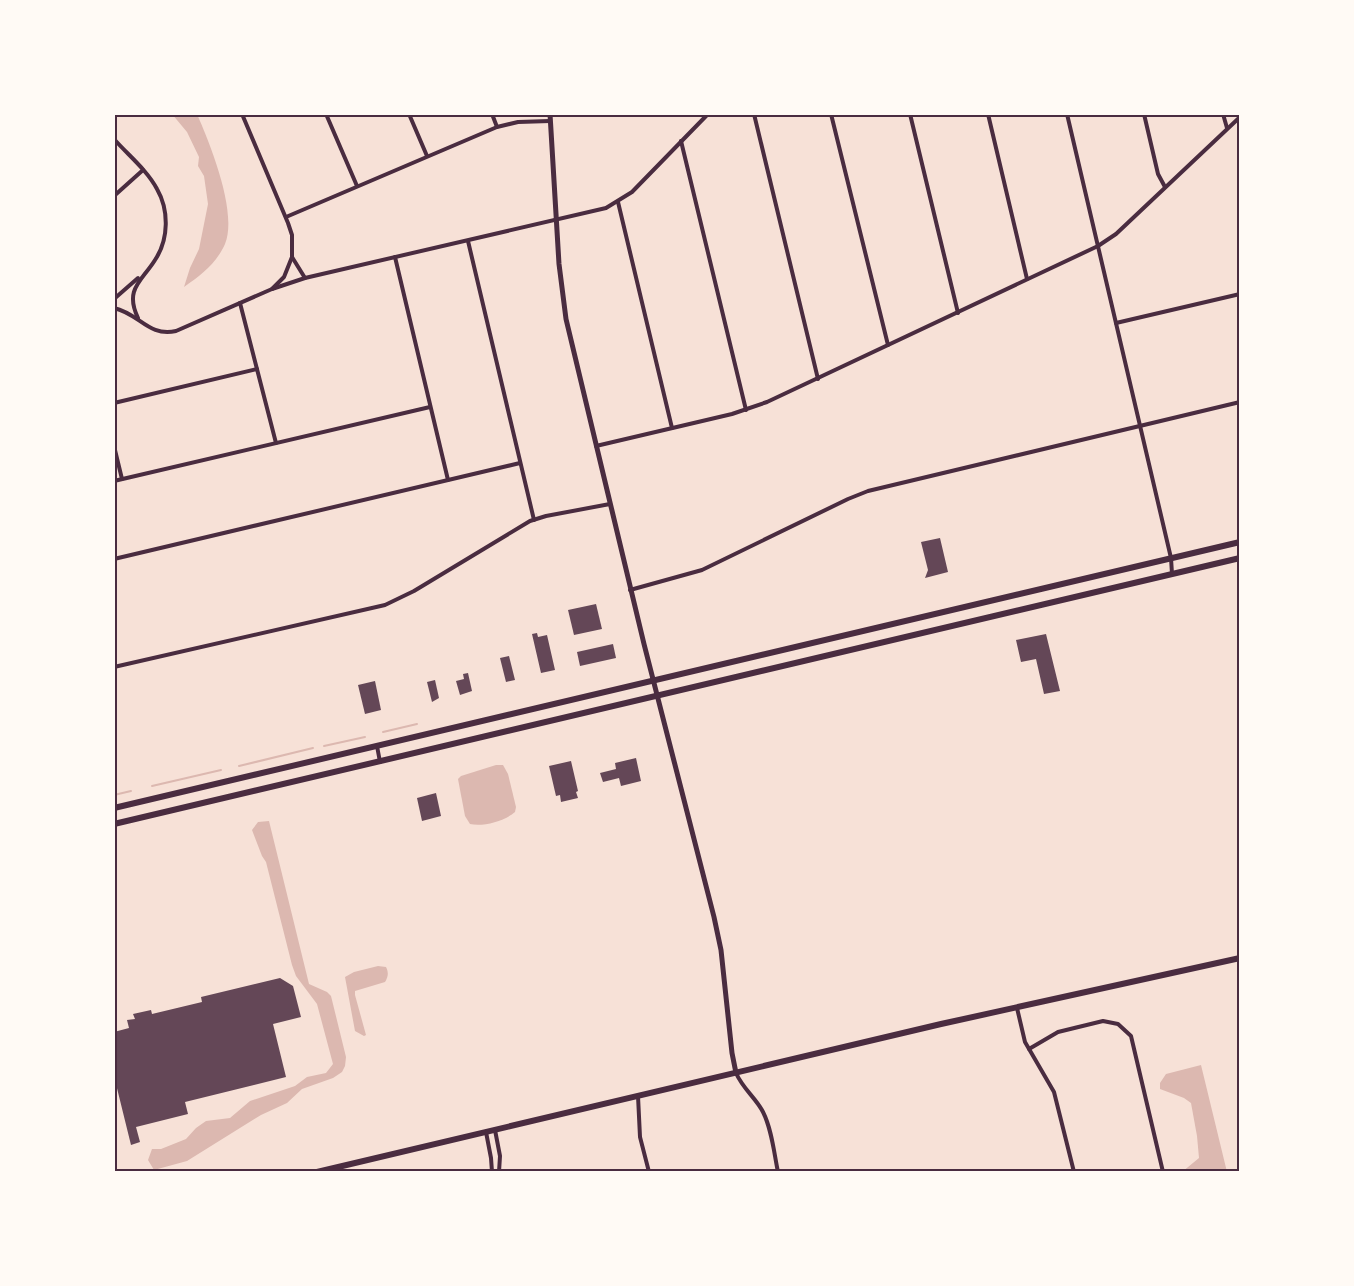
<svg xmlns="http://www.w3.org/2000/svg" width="1354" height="1286" font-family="Cabin,sans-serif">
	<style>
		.water { fill: #dcb8b0 }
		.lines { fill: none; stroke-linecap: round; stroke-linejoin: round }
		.stream { stroke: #dcb8b0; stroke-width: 2 }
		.building { fill: #644757 }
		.minor { stroke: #4a2c40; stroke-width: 4 }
		.tertiary { stroke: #4a2c40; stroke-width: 5 }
		.secondary { stroke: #4a2c40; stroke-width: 6 }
		.primary { stroke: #4a2c40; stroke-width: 6 }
		.neatline { fill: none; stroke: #4a2c40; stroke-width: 2 }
	</style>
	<rect width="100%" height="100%" fill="#f7e1d7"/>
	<g class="water">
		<path d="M172 114H197C210 144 238 212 225 244 216 264 201 275 184 287L190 268 199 249 208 204 204 176 198 166 199 157 187 132Z"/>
		<path d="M496 765H503L508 774 516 807 515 812C505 821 483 827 470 824L465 816 458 779 461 776Z"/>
		<path d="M269 821 309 984 327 992 331 996 346 1057 345 1066 342 1072 333 1078 302 1089 287 1103 261 1115 187 1161 154 1170 148 1160 152 1149H161L186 1139 196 1128 206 1121 230 1118 250 1101 295 1086 307 1077 326 1073 333 1064 317 1004 296 976 292 965 266 862 262 856 252 830 258 822Z"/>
		<path d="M378 966 386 967C389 973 388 977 385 982L355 991V995L366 1035 364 1036 355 1031 345 977 354 972Z"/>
		<path d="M1201 1065 1227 1172H1182L1199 1158 1197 1136 1191 1103 1184 1098 1160 1089V1083L1166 1074Z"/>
	</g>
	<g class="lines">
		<g class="stream">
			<path d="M383 732 417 724"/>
			<path d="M324 746 365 737"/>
			<path d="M239 766 313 748"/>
			<path d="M152 786 221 770"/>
			<path d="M114 795 131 791"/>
		</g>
	</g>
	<g class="building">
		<path d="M940 538 948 572 925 578 928 570 921 542Z"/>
		<path d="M596 604 602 629 574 635 568 610Z"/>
		<path d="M537 633 538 637 547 635 555 670 541 673 532 634Z"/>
		<path d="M1046 634 1060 691 1044 694 1036 659 1021 662 1016 640Z"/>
		<path d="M613 644 616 658 580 666 577 652Z"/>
		<path d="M509 656 515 680 506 682 500 658Z"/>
		<path d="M468 673 472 691 460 695 456 681 464 679 463 674Z"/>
		<path d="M435 680 439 698 432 702 427 682Z"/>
		<path d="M375 681 381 710 365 714 358 685Z"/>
		<path d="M636 758 641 781 621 786 619 778 603 782 600 773 616 769 615 763Z"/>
		<path d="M571 761 578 791 576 792 578 798 561 802 560 795 556 796 549 766Z"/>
		<path d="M436 793 441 816 422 821 417 798Z"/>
		<path d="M280 978 293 986 301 1017 273 1024 286 1077 185 1102 188 1114 136 1127 140 1142 131 1145 114 1076V1032L129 1028 127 1020 135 1019 133 1014 151 1010 152 1014 202 1002 201 997Z"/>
	</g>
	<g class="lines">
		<g class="minor">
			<path d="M242 114 288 223 292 235V257L305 278"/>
			<path d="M326 114 357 186"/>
			<path d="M409 114 427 156"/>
			<path d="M492 114 497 127"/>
			<path d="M754 114 818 379"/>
			<path d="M831 114 888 345"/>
			<path d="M910 114 958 313"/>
			<path d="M988 114 1027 279"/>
			<path d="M1067 114 1171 558 1172 574"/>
			<path d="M1144 114 1158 174 1165 187"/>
			<path d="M1223 114 1227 128"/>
			<path d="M114 139C128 155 147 170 157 189 169 210 169 239 155 260 142 281 124 289 138 318"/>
			<path d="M681 141 746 410"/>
			<path d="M114 196 143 170"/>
			<path d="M618 202 672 428"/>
			<path d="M286 217 497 127 518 122 550 121"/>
			<path d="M468 241 534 520"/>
			<path d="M395 257 448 480"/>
			<path d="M272 289 305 278 606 208 632 192 708 114"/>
			<path d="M114 299 138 278"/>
			<path d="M240 303 276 443"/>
			<path d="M114 308C140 314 148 337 176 331L272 289 284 277 292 257"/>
			<path d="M1116 323 1240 294"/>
			<path d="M114 403 257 369"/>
			<path d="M114 446 122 479"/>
			<path d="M596 446 732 414 767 402 1098 246 1116 234 1240 117"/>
			<path d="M114 481 430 407"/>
			<path d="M114 559 520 463"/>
			<path d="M630 590 702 570 848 499 868 491 1240 402"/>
			<path d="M114 667 385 605 414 591 530 521 546 516 610 504"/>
			<path d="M377 746 380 762"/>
			<path d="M1017 1008 1025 1042 1054 1092 1074 1172"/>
			<path d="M1029 1049 1058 1032 1103 1021 1118 1024 1131 1036 1163 1172"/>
			<path d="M736 1073C743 1089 756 1098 763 1112 772 1130 774 1153 778 1172"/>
			<path d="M638 1096 640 1137 649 1172"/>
			<path d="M495 1130 500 1156 499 1172"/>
			<path d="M486 1132 491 1158 492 1172"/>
		</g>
		<path class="tertiary" d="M550 114 559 264 566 319 644 644 714 917 721 950 732 1053 736 1073"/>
		<path class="secondary" d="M317 1172 941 1024 1240 958"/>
		<g class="primary">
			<path d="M114 808 1240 542"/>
			<path d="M114 824 1240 558"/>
		</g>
	</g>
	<rect width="1354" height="1286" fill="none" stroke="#fffaf5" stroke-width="231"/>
	<rect x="116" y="116" width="1122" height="1054" class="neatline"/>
</svg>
